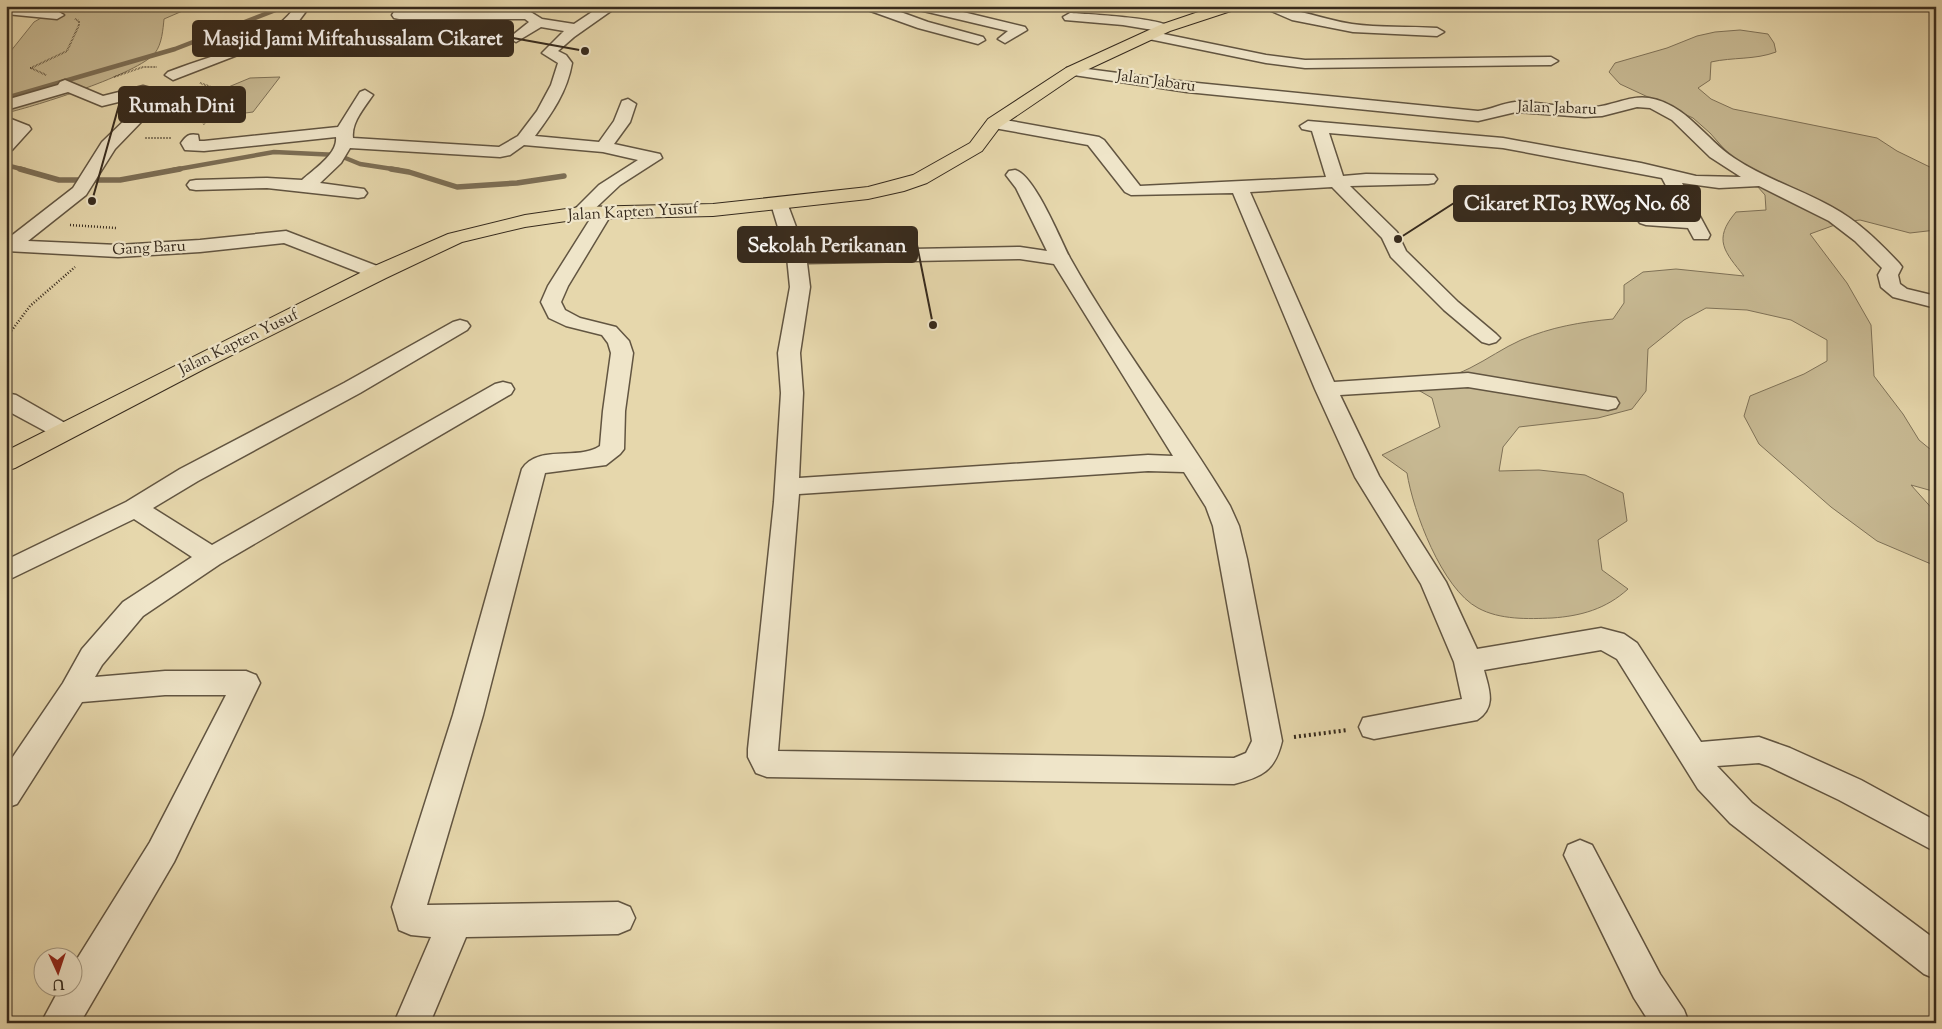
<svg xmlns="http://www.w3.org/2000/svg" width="1942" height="1029" font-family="'Sorts Mill Goudy',serif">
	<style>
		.green { fill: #c8ba94; stroke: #7f7258 }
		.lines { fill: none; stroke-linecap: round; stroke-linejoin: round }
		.stream-far1 { stroke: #7c6e55; stroke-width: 4.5 }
		.stream { stroke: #7c6e55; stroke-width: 5.5 }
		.minor-casing { stroke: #625541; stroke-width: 3 }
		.major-casing { stroke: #362a1d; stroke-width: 2 }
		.path-far2 { stroke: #362a1d; stroke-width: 2; stroke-dasharray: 0.5 1; stroke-linecap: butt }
		.path-far1 { stroke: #362a1d; stroke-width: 2.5; stroke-dasharray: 1 2; stroke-linecap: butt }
		.path { stroke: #362a1d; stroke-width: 4; stroke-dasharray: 2 3; stroke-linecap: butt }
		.minor { fill: #efe5c9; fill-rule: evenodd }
		.major { fill: #e6d7ac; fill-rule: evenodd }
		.labels { text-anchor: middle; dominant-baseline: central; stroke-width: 4.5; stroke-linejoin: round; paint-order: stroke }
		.far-street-label { font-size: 16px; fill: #362a1d; stroke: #efe5c9 }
		.leader { fill: none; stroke: #362a1d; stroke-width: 2 }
		.callout-dot { fill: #362a1d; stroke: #efe5c9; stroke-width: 2 }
		.callout { fill: #362a1d; stroke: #362a1d; stroke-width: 2 }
		.callout-label { font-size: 20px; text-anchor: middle; font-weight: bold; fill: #fff }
	</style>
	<rect width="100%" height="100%" fill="#e6d7ac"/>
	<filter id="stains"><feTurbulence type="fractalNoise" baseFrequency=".004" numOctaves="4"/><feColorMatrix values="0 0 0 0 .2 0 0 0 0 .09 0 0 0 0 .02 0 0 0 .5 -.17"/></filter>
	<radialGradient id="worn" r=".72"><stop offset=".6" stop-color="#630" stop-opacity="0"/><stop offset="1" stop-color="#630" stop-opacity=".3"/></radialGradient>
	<g class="green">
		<path d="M62 6H194L164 19C163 29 162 44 155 53 138 74 36 106 6 113V57L34 22Z"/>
		<path d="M1740 30 1768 34 1774 43 1776 52C1755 60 1733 57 1711 62L1710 80 1698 88 1711 99 1733 109 1877 138 1897 151 1936 170V230L1910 233 1860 220 1843 222 1810 234 1847 283 1871 325 1874 376 1903 414 1919 440 1936 454V492L1911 485 1936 513V559L1931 564 1877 541 1831 507 1759 444 1744 416 1750 396 1804 374 1827 361V340L1791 320 1747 310 1706 308 1684 320 1648 349 1646 391 1632 409 1598 418 1519 427 1503 447 1499 471 1539 470 1585 475 1623 493 1627 521 1598 540 1602 570 1628 589C1606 609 1581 616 1552 618 1528 619 1500 620 1478 608 1442 589 1413 511 1407 473L1382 455 1440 427 1432 398 1413 387C1433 382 1452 377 1470 368 1488 359 1503 348 1521 340 1551 327 1581 322 1613 319L1624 303V285L1643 272 1676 269 1744 276C1725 252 1712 240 1736 212L1766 210 1765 195 1710 133 1693 118 1620 84 1609 72 1615 63 1667 48 1697 36 1715 32Z"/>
		<path d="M280 77 253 112 215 117 226 88 250 78Z"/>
	</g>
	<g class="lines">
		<g class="stream-far1">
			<path d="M6 98 175 49 286 6"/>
			<path d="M6 165 25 170"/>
			<path d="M173 170 274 152 338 155 360 164 399 170"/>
		</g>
		<g class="stream">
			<path d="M20 169 59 180H120L180 169"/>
			<path d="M391 169 409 172 457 187 517 183 564 176"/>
		</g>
		<g class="minor-casing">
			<g id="minor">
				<path d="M6 6 57 11 64 15 57 19 6 14Z"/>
				<path d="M296 6H310L295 26 281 36 253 49 178 78 173 80 165 75 168 72C210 55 268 45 296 6Z"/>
				<path d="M601 6H618L574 37 558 51 566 55 572 63C567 92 552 113 535 136L599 142 614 121 622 101 628 99 636 104 630 122 614 144 660 154 662 158 620 185 586 217H574L571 213 599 185 638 160 603 152 524 145 510 155 500 157 350 148 341 163 320 183 364 189 367 193 364 197 358 198 267 188 196 190 190 189 187 185 190 181 196 180 267 178 302 180C314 169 338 154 336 137L204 151 185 150 181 143C186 136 189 133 198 135L199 141H204L338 127 360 92 365 90 373 95C364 108 351 123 353 138L499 147 518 136 537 111 551 85 558 63 542 53 564 31 541 27 516 42 509 38 529 22 525 19H399L394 18 392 15 394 12 511 9 529 11 542 19 574 24Z"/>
				<path d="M863 6H884L928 22 983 37 985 40 978 44 918 28 865 9Z"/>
				<path d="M913 6H938L1025 27 1027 30 1005 43 998 39 1008 31 915 9Z"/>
				<path d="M1260 6C1291 6 1321 19 1352 24 1379 28 1409 26 1437 28L1444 32 1437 36 1353 32 1292 20Z"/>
				<path d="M1070 13C1087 14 1164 18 1172 28L1165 32 1123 25 1065 20 1063 17Z"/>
				<path d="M1149 31 1266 55 1305 60 1551 57 1558 61 1551 65 1305 68 1266 63 1144 38 1142 35Z"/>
				<path d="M1072 67 1187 82 1478 111C1491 110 1502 103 1515 102 1541 101 1567 110 1594 107 1612 106 1630 95 1649 98 1686 104 1705 139 1734 158 1765 179 1800 189 1832 207 1858 221 1879 242 1899 263L1902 267 1898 275 1900 284 1907 289 1936 296V308L1893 297 1881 287 1878 275 1882 268 1855 241 1829 221 1759 186 1719 188 1682 183 1710 235 1708 239H1694L1688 228 1646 225 1640 223 1637 219 1640 215 1646 213 1682 216 1662 178 1503 148 1329 133 1343 176 1366 174 1434 175 1437 179 1434 183 1428 184 1350 186 1397 232 1406 251 1458 302 1496 334 1500 338 1496 342 1489 344 1482 342 1444 310 1391 257 1382 238 1332 187 1250 192 1334 382 1468 373 1616 398 1619 403 1616 408 1608 410 1468 387 1340 395 1379 476 1446 582 1477 649 1601 628 1624 634 1637 643 1701 742 1759 737 1790 748 1861 780 1936 821V852L1839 800 1768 766 1759 763 1717 766 1752 803 1936 940V979L1924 974 1730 823 1698 789 1617 659 1601 650 1484 670C1489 689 1497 707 1477 720L1374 739 1363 736 1359 727 1363 718 1462 699 1454 662 1421 584 1355 477 1315 389 1233 193 1131 195 1125 192 1088 145 994 128 986 123 994 118 1099 137 1104 140 1140 186 1326 177 1312 131 1302 129 1300 126 1308 121 1503 138 1641 163 1696 176 1741 177 1710 157 1672 120 1650 108 1637 107 1602 116 1585 117 1516 112 1478 121 1187 92 1067 74 1065 71 1067 68Z"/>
				<path d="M65 80 103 96 143 86 177 95 179 98 143 120 115 149 86 195 28 241 118 245 200 240 286 231 385 269 388 273 385 277H371L284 243 200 252 118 257 6 251V240L73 188 102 142 131 114 157 99 143 96 102 106 68 92 6 110V100L58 85 60 82Z"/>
				<path d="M6 117 29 126 31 129 12 150 6 151V136L12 130 6 128Z"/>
				<path d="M1015 170C1034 174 1060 239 1070 258 1118 344 1180 422 1230 506L1239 526 1247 559 1282 741C1275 771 1262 777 1234 784L767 777 756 773 748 757V749L774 502 781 393 778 353 790 287 787 257 771 204 774 200H786L805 251 1020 247 1047 251 1016 188 1006 175 1009 171ZM1020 259 1054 264 1173 456 1148 455 799 478 803 393 800 353 810 287 807 263ZM1148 471 1184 472 1206 507 1213 526 1252 741 1246 753 1234 758 778 751 799 494Z"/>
				<path d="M603 208 609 209 612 213 568 286 561 302 565 310 580 318 616 327 629 341 633 353 625 411 624 449 620 454 606 465 545 473 483 715 427 905 618 902 630 907 635 918 630 929 618 934 466 937 430 1023H394L431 937 411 935 399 930 392 907 453 715 522 469C538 444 578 461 600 446L603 411 611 353 608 343 602 335 566 326 549 318 541 302 548 286 594 213 597 209Z"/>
				<path d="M460 320 467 322 470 326 467 330 360 393 198 481 153 508 212 545 495 384 503 382 511 384 514 389 511 394 220 564 143 616 102 665 95 677 165 671H246L256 675 260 683 174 862 80 1023H41L61 986H72V967L150 842 226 695H165L82 702 17 804 6 808V767L63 683 82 649 123 602 192 557 134 519 6 581V560L126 502 180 469 344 383 453 322Z"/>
				<path d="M6 393 16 395 72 427 76 432 72 437 64 439 56 437 6 410Z"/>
				<path d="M1580 840 1592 845 1660 974 1684 1010 1689 1023H1650L1634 998 1564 855 1568 845Z"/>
			</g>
		</g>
		<g class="major-casing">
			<path id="major" d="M1216 6H1239L1237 9 1170 31 1078 74 1000 127 982 151 927 183 904 191 868 199 713 216 580 219 525 227 462 242 386 278 206 368 15 468 6 471V451L370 268 448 234 525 215 580 207 713 204 868 187 913 175 970 143 988 119 1066 68 1160 25Z"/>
		</g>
		<g class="path-far2">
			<path d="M46 75 31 68 67 51 79 25V21L75 19"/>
			<path d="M114 77 143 67H157"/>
			<path d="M200 83 211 87 220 97 217 106 203 125"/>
			<path d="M145 138H171"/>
		</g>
		<g class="path-far1">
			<path d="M70 225 116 228"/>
			<path d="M6 338 30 306 75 267"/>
		</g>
		<path class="path" d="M1294 737 1348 730"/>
		<use href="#minor" class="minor"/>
		<use href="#major" class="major"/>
	</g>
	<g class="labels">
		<g class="far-street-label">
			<text transform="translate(1156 82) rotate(8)">Jalan Jabaru</text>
			<text transform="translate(1557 109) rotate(2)">Jalan Jabaru</text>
			<text transform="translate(633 213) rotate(-3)">Jalan Kapten Yusuf</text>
			<text transform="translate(149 249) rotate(-3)">Gang Baru</text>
			<text transform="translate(239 343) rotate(-26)">Jalan Kapten Yusuf</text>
		</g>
	</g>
	<path class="leader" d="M585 51L513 38M92 201L119 105M1398 239L1454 203M933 325L917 245"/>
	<g class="callout-dot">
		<circle cx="585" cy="51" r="5"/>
		<circle cx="92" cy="201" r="5"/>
		<circle cx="1398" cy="239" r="5"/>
		<circle cx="933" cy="325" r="5"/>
	</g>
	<g class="callout">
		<rect x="193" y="21" width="320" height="35" rx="5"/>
		<rect x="119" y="87" width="126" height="35" rx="5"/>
		<rect x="1454" y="186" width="246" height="35" rx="5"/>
		<rect x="738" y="227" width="179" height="35" rx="5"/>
	</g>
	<g class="callout-label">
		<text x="353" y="45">Masjid Jami Miftahussalam Cikaret</text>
		<text x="182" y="112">Rumah Dini</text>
		<text x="1577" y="210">Cikaret RT03 RW05 No. 68</text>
		<text x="827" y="252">Sekolah Perikanan</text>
	</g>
	<rect width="1942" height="1029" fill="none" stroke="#e6d7ac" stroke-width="25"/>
	<rect x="8" y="8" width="1927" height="1014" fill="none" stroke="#362a1d" stroke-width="2.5"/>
	<rect x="12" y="12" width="1917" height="1004" fill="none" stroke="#362a1d"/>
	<g transform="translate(58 972) rotate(177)"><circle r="24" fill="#efe5c9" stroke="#a59a84"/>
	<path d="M0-4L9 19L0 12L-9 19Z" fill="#8f2418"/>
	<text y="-8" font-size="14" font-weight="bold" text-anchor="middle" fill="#362a1d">U</text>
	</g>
	<rect width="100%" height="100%" filter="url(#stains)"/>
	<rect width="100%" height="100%" fill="url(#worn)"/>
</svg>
